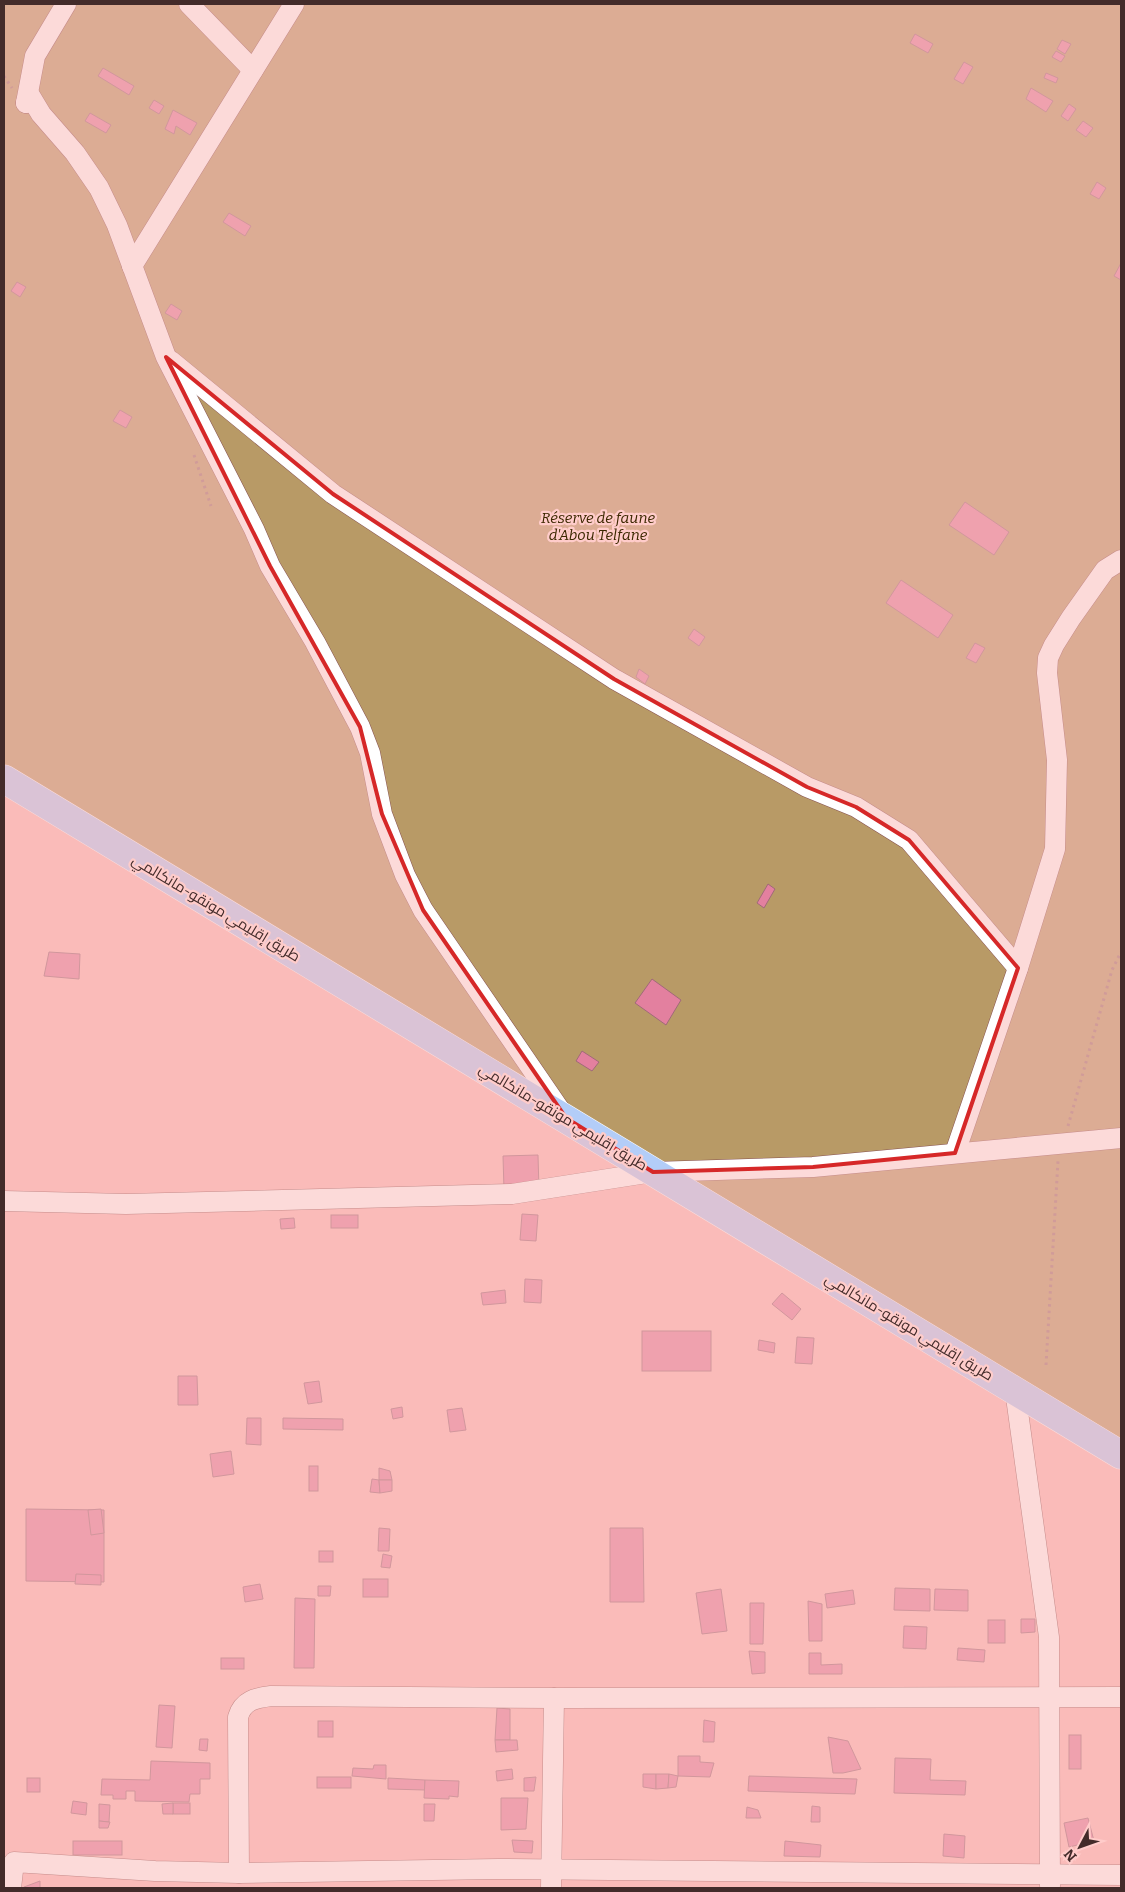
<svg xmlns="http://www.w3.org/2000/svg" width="1125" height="1892" font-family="Bitter,Cairo,serif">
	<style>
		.green { fill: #b89a66 }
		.building { fill: #e3809f; stroke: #a06a79 }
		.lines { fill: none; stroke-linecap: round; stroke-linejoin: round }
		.minor-casing { stroke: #885251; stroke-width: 21 }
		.highway-casing { stroke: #fff; stroke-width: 29 }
		.path { stroke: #9f7472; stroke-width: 3; stroke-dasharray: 2.5 4; stroke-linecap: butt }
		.minor { stroke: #fff; stroke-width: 20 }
		.highway { stroke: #b3cdf8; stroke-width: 28 }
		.marked { fill: none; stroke: #d62828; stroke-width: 4; stroke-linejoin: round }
		.labels { text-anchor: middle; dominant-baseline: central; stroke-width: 4.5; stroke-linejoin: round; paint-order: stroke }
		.park-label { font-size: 15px; font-style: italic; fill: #3c2800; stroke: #ffccca }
		.street-label { font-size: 15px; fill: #432b2a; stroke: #ffccca }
	</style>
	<rect width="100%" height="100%" fill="#fabbb9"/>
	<path class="green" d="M4 4H1121V1455L4 779Z"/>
	<g class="building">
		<path d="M915 34 933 44 928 53 910 43Z"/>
		<path d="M1062 40 1071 44 1065 54 1057 49Z"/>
		<path d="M1056 51 1065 56 1061 62 1052 57Z"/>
		<path d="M964 62 973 67 963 84 954 79Z"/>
		<path d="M103 68 134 86 129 95 98 76Z"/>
		<path d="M1046 73 1058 78 1056 83 1044 78Z"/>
		<path d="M1031 88 1053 101 1046 112 1026 99Z"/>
		<path d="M154 100 164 106 159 114 149 108Z"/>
		<path d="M1069 104 1076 109 1068 121 1061 116Z"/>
		<path d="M173 110 197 123 190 135 176 126 174 134 165 129Z"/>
		<path d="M90 113 111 125 106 133 85 121Z"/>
		<path d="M1083 121 1093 128 1086 137 1076 130Z"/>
		<path d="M1097 182 1106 188 1099 199 1090 194Z"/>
		<path d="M229 213 251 226 245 236 223 222Z"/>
		<path d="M1121 263V280L1114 276Z"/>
		<path d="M17 282 26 287 20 297 11 291Z"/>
		<path d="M171 304 182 311 177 320 165 313Z"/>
		<path d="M120 410 132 417 126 428 113 421Z"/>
		<path d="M965 502 1009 532 994 555 949 525Z"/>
		<path d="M901 580 953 615 938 638 886 603Z"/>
		<path d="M694 629 705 637 699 646 688 638Z"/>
		<path d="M975 643 985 648 976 663 966 658Z"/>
		<path d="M639 669 649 676 645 684 636 677Z"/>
		<path d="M768 884 775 889 764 908 757 903Z"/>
		<path d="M49 952 80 954 79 979 44 976Z"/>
		<path d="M652 979 681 1000 666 1025 635 1003Z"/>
		<path d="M582 1051 599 1062 592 1071 576 1061Z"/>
		<path d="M538 1155 539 1190H504L503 1156Z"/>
		<path d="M522 1214 538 1215 536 1241 520 1240Z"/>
		<rect x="331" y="1215" width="27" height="13"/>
		<path d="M294 1218 295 1228 281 1229 280 1219Z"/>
		<path d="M525 1279 542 1280 541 1303 524 1302Z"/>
		<path d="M505 1290 506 1303 483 1305 481 1293Z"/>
		<path d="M782 1293 801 1309 792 1320 772 1304Z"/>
		<rect x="642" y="1331" width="69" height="40"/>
		<path d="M797 1337 814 1338 812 1364 795 1363Z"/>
		<path d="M759 1340 775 1343 774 1353 758 1350Z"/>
		<path d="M178 1376H197L198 1405H178Z"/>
		<path d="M319 1381 322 1402 308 1404 304 1383Z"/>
		<path d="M402 1407 403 1417 393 1419 391 1409Z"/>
		<path d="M462 1408 466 1430 450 1432 447 1410Z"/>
		<path d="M247 1418H261V1445L246 1444Z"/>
		<path d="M283 1418 343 1419V1430L283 1429Z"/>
		<path d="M231 1451 234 1474 213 1477 210 1454Z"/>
		<rect x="309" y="1466" width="9" height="25"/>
		<path d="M379 1468 390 1471 392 1480H379Z"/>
		<path d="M372 1479 379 1480 380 1493 370 1492Z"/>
		<path d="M379 1480H392V1491L380 1493Z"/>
		<path d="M26 1509 104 1510V1582L26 1581Z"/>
		<path d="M101 1509 104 1533 91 1535 88 1510Z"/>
		<path d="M379 1528 390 1529 389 1551H378Z"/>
		<path d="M610 1528H643L644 1602H610Z"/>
		<rect x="319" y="1551" width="14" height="11"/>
		<path d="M383 1554 392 1556 390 1568 381 1567Z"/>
		<path d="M76 1574 101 1575V1585L75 1584Z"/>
		<rect x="363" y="1579" width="25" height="18"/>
		<path d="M260 1584 263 1599 245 1602 243 1587Z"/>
		<path d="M318 1586H331L330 1596H318Z"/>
		<path d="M895 1588 930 1589V1611L894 1610Z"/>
		<path d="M721 1589 727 1631 702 1634 696 1593Z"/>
		<path d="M935 1589 968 1590V1611L934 1610Z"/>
		<path d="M853 1590 855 1604 827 1608 825 1594Z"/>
		<path d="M295 1598 315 1599 314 1668H294Z"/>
		<path d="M808 1601 822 1604V1641H809Z"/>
		<path d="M750 1603H764L763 1644H750Z"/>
		<path d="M1021 1619H1035V1632L1021 1633Z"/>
		<rect x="988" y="1620" width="17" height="23"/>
		<path d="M904 1626 927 1627 926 1649 903 1648Z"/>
		<path d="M958 1648 985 1650 984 1662 957 1660Z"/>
		<path d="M749 1651 765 1652V1673L752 1674Z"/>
		<path d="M809 1653H821V1665L842 1664V1674H809Z"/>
		<rect x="221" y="1658" width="23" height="11"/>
		<path d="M159 1705 175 1706 172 1748 156 1747Z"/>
		<path d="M497 1708 510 1709V1740H495Z"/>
		<path d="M704 1720 715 1722 714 1742H703Z"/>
		<rect x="318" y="1721" width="15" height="16"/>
		<rect x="1069" y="1735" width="12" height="34"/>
		<path d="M828 1737 848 1741 861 1769 843 1773H833Z"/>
		<path d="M200 1739H208L207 1751 199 1750Z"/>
		<path d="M495 1740H517L518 1750 496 1752Z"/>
		<path d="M678 1756H700V1762L714 1763 710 1777 678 1776Z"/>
		<path d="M895 1758 931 1759 930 1780 966 1781 965 1795 894 1793Z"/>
		<path d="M151 1761 210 1763V1779H200V1794H190L189 1802 135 1801V1791H126V1799H113V1795H101L102 1779 150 1780Z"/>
		<path d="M374 1765H386V1779L352 1776 353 1768 373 1769Z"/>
		<path d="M512 1769 513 1779 497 1781 496 1771Z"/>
		<path d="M643 1774H656V1789L643 1787Z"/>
		<path d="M656 1774H669L668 1788 656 1789Z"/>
		<path d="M669 1774 678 1776 676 1787 668 1788Z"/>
		<path d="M749 1776 857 1779 855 1794 748 1791Z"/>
		<rect x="317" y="1777" width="34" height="11"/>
		<path d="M536 1777 534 1791H524V1778Z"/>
		<rect x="27" y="1778" width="13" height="14"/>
		<path d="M388 1778 425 1780V1790L388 1789Z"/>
		<path d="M425 1780 459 1781 458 1797 449 1796V1799L424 1798Z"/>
		<path d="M501 1798H528L526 1829 501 1830Z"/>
		<path d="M73 1801 87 1803 86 1815 71 1813Z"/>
		<rect x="173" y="1803" width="17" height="11"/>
		<path d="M173 1803V1814H163L162 1804Z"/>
		<path d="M99 1804 110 1805 109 1822 99 1821Z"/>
		<path d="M424 1804H435L434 1821H424Z"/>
		<path d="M812 1806 820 1807V1822H811Z"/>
		<path d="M747 1807 758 1810 761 1818H746Z"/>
		<path d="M1088 1818 1094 1841 1069 1847 1064 1823Z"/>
		<path d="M99 1821 109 1822H110L108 1828H99Z"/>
		<path d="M944 1834 965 1836 964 1858 943 1856Z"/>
		<path d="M512 1840 533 1841 532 1853 514 1852Z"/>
		<rect x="73" y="1841" width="49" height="14"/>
		<path d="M785 1841 821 1845 820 1857 784 1856Z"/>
		<path d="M40 1881V1888H24V1887Z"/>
	</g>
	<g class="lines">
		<g class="minor-casing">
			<g id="minor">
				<path d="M189 4 253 70"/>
				<path d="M26 103 29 94 41 114 75 153 99 188 117 225 166 357 254 529 270 566 315 642 360 727 370 753 382 814 405 875 423 910 562 1113"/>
				<path d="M26 103 35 56 66 4"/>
				<path d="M132 266 294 4"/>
				<path d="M171 361 333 494 614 679 807 787 856 807 909 840 1018 968"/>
				<path d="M955 1153 1018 968 1055 849 1057 760 1047 673 1048 658 1054 645 1071 618 1105 570 1121 560"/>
				<path d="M4 1201 126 1204 512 1194 653 1172 813 1167 1121 1138"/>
				<path d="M1015 1390 1049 1637 1050 1886"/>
				<path d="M239 1873 238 1717C243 1700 256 1698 271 1696L554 1698 1121 1697"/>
				<path d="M11 1888 14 1862 155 1871 239 1873 498 1869 1121 1875"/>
				<path d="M551 1888 554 1698"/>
			</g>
		</g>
		<g class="highway-casing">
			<path id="highway" d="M4 779 1121 1455"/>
		</g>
		<g class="path">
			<path d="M4 76 12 88"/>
			<path d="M194 455 211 506"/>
			<path d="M1068 1126 1112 970 1121 952"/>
			<path d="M1046 1365 1058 1161"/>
		</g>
		<use href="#minor" class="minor"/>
		<use href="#highway" class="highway"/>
	</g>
	<path d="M0 0H1125V1892H0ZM166 357 333 494 614 679 807 787 856 807 909 840 1018 968 955 1153 813 1167 653 1172 566 1118 423 910 382 814 360 727 270 566Z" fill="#fabbb9" fill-opacity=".55" fill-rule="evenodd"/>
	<path class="marked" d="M166 357 333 494 614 679 807 787 856 807 909 840 1018 968 955 1153 813 1167 653 1172 566 1118 423 910 382 814 360 727 270 566Z"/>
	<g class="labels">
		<g class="park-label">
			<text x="598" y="518">Réserve de faune<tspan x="598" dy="17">d'Abou Telfane</tspan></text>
		</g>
		<g class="street-label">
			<text transform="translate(216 908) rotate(31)">طريق إقليمي مونقو-مانكالمي</text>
			<text transform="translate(563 1117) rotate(31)">طريق إقليمي مونقو-مانكالمي</text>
			<text transform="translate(909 1327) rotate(31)">طريق إقليمي مونقو-مانكالمي</text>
		</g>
	</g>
	<rect width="1125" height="1892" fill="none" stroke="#432b2a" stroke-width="10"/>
	<g transform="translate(1080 1847) rotate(229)" stroke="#ffccca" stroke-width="4" paint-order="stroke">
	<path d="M0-4L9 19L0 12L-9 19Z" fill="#432b2a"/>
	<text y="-8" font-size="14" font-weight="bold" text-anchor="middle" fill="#432b2a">N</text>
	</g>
</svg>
